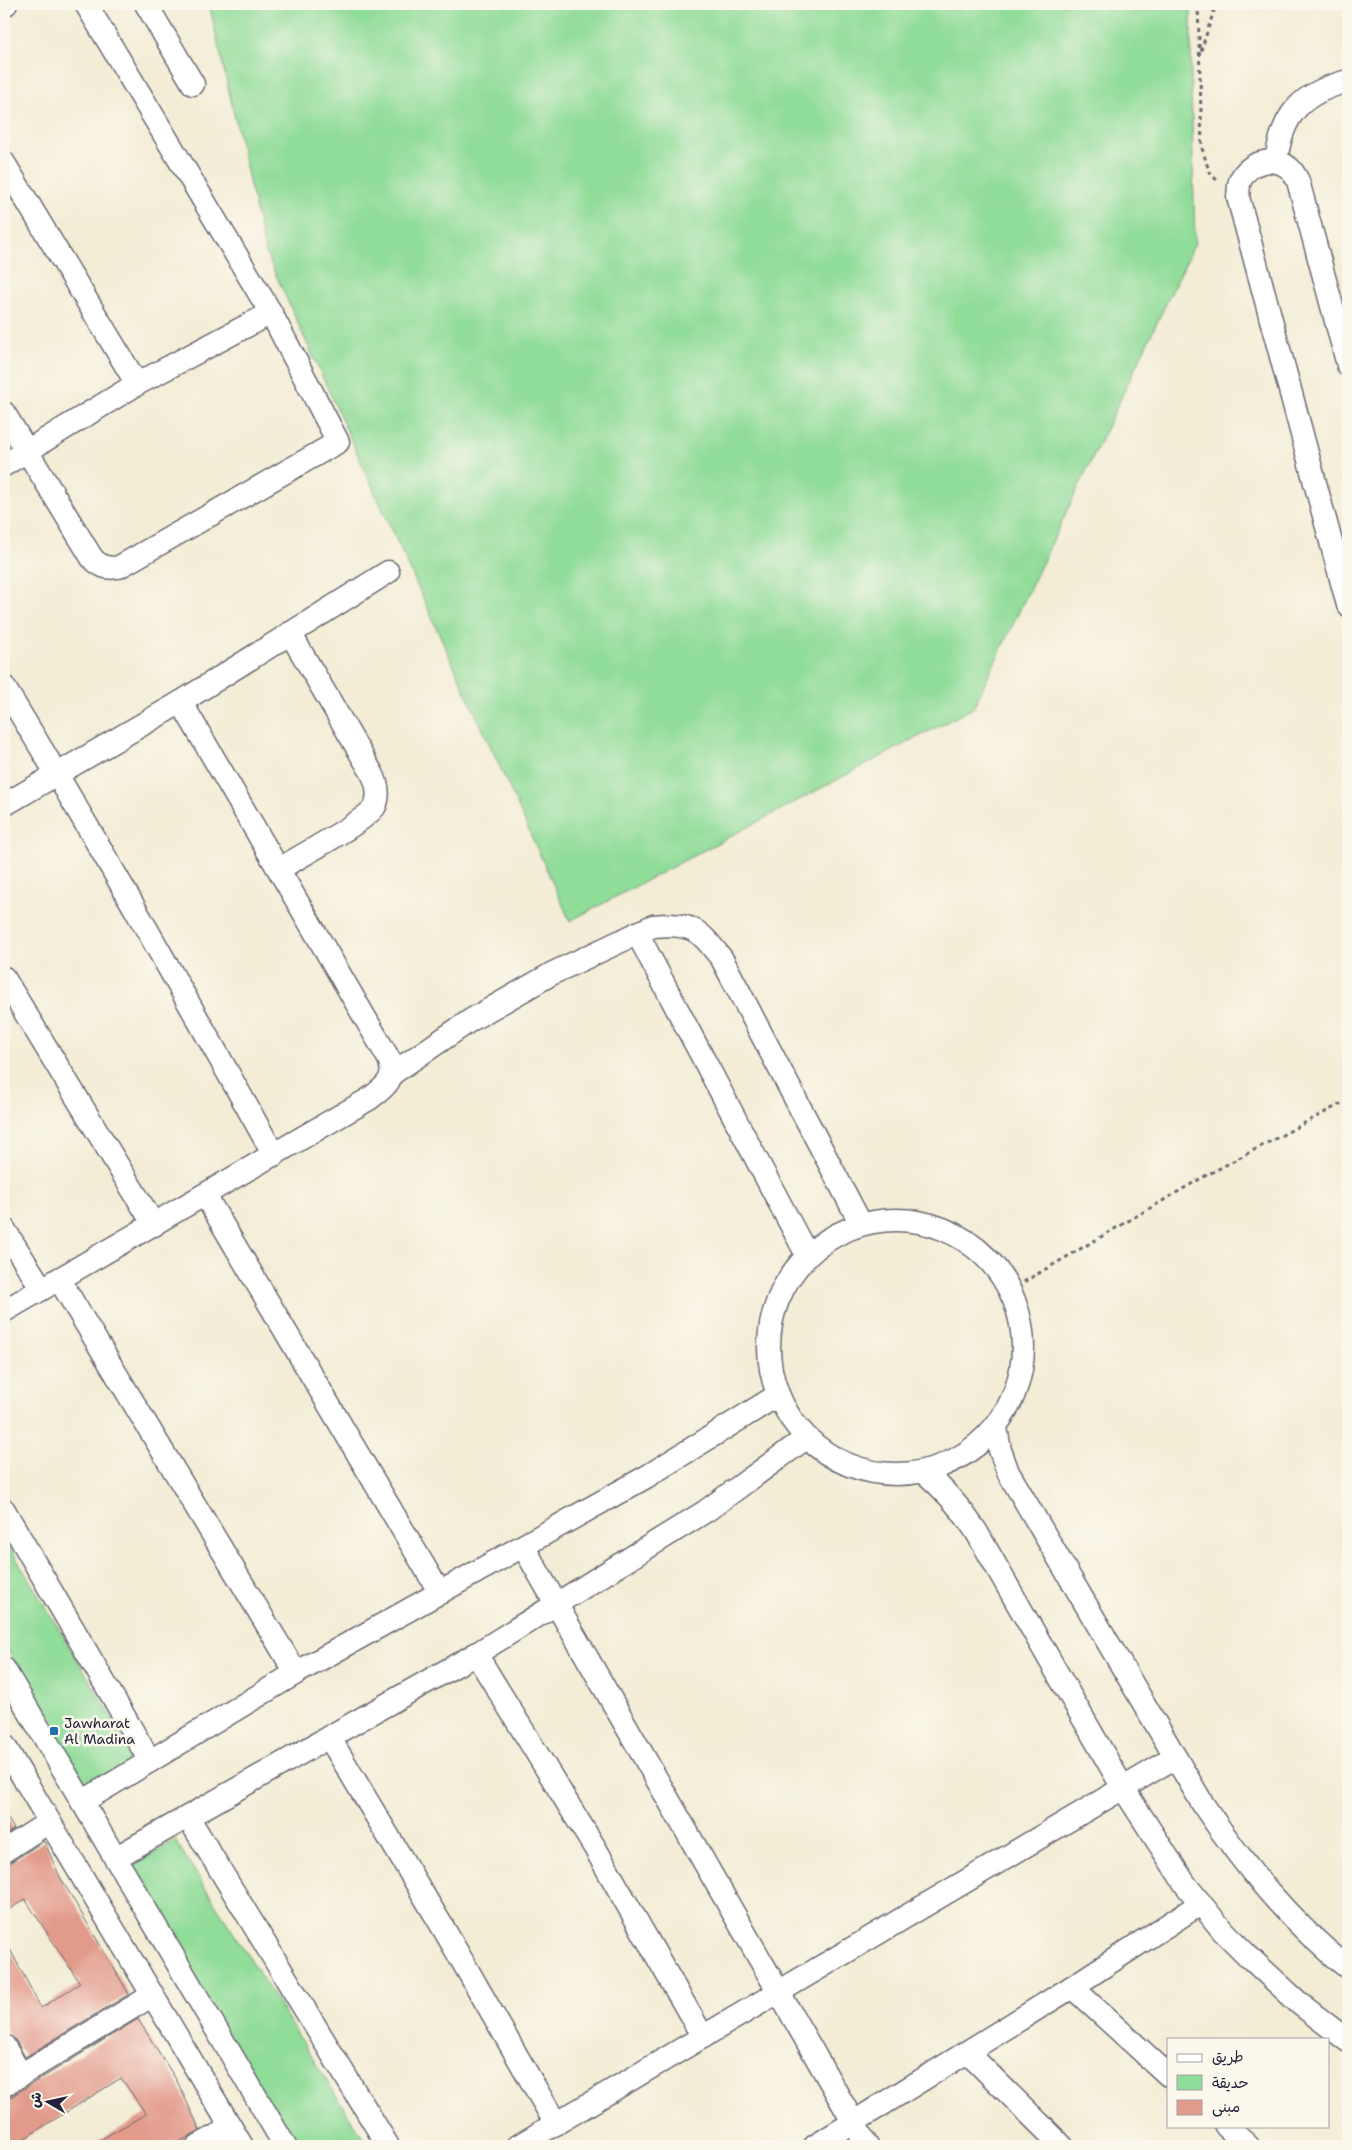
<svg xmlns="http://www.w3.org/2000/svg" width="1352" height="2150" font-family="'Shantell Sans','Playpen Sans Arabic',sans-serif">
	<style>
		.green { fill: #90dc99; stroke: #597f6a }
		.building { fill: #e29a8b }
		.lines { fill: none; stroke-linecap: round; stroke-linejoin: round }
		.minor-casing { stroke: #6b6971; stroke-width: 25 }
		.path { stroke: #6b6971; stroke-width: 3; stroke-dasharray: 4 4; stroke-linecap: butt }
		.minor { stroke: #fff; stroke-width: 22 }
		.poi-dot { fill: #1f6fb2; stroke: #fbf7ec; stroke-width: 2 }
		.labels { text-anchor: middle; dominant-baseline: central; stroke-width: 5; stroke-linejoin: round; paint-order: stroke }
		.poi-label { font-size: 14px; fill: #22223b; stroke: #fbf7ec; text-anchor: start }
	</style>
	<rect width="100%" height="100%" fill="#fbf7ec"/>
	<filter id="ink" filterUnits="userSpaceOnUse"><feTurbulence type="fractalNoise" baseFrequency=".02" numOctaves="2"/><feDisplacementMap in="SourceGraphic" scale="10" xChannelSelector="R" yChannelSelector="G"/><feConvolveMatrix kernelMatrix="1 2 1 2 8 2 1 2 1" color-interpolation-filters="sRGB"/></filter>
	<filter id="wash" filterUnits="userSpaceOnUse"><feTurbulence type="fractalNoise" baseFrequency=".0096" numOctaves="4" result="noise"/><feDisplacementMap in="SourceGraphic" scale="20" xChannelSelector="R" yChannelSelector="G"/><feGaussianBlur stdDeviation="1.12" result="paint"/><feColorMatrix in="noise" values="0 0 0 0 0 0 0 0 0 0 0 0 0 0 0 0 0 1.4 0 .05"/><feComposite in="paint" operator="in"/></filter>
	<g filter="url(#wash)">
		<rect width="100%" height="100%" fill="#f3edd6"/>
		<g class="green">
			<path d="M209 4H1191V83L1195 243 973 708 570 921 265 251Z"/>
			<path d="M4 1538 137 1759 86 1786 4 1644Z"/>
			<path d="M175 1840 368 2146H294L123 1872Z"/>
		</g>
		<g id="blocks">
			<g class="building">
				<path d="M4 1812 14 1829 4 1836Z"/>
				<path d="M44 1841 60 1877 129 1994 25 2057 15 2039 8 2034 4 2026V1938L41 2008 80 1983 25 1899 4 1913V1864L11 1862Z"/>
				<path d="M138 2019 177 2081 200 2130 173 2146H89L146 2114 121 2078 12 2146H4V2101Z"/>
			</g>
		</g>
	</g>
	<g filter="url(#ink)">
		<use href="#blocks" fill-opacity="0" stroke="#6b6971" stroke-width="1"/>
		<g class="lines">
			<g class="minor-casing">
				<g id="minor">
					<path d="M146 4 193 84"/>
					<path d="M4 5 6 4"/>
					<path d="M1276 162C1282 113 1302 93 1348 81"/>
					<path d="M4 163 137 384"/>
					<path d="M1348 365 1298 181C1296 177 1293 171 1289 168 1273 155 1248 162 1240 181 1238 186 1239 192 1238 197L1348 605"/>
					<path d="M4 413 92 558C101 567 107 569 119 567L338 442 271 313 86 4"/>
					<path d="M4 465 137 384 271 313"/>
					<path d="M4 687C98 840 186 998 274 1155"/>
					<path d="M4 805 181 702 388 572"/>
					<path d="M279 869C297 858 368 820 375 806 380 795 377 783 372 773L290 633"/>
					<path d="M637 933 807 1255"/>
					<path d="M4 978 154 1225"/>
					<path d="M393 1073 471 1020 553 973 653 926C693 922 699 930 722 959L861 1224"/>
					<path d="M205 1195 440 1593"/>
					<circle cx="896" cy="1347" r="127"/>
					<path d="M4 1229 42 1289"/>
					<path d="M59 1279 296 1673"/>
					<path d="M4 1311 369 1099C385 1087 397 1079 389 1059L181 702"/>
					<path d="M996 1428 1000 1450 1008 1472 1204 1806C1245 1867 1290 1922 1348 1968"/>
					<path d="M924 1472C945 1490 961 1508 976 1531L1123 1788 1185 1884 1223 1931 1248 1956 1300 2004 1348 2041"/>
					<path d="M4 1510 150 1761"/>
					<path d="M523 1546 867 2146"/>
					<path d="M476 1654 595 1848 703 2037"/>
					<path d="M4 1669 285 2146"/>
					<path d="M329 1737 445 1931 556 2124"/>
					<path d="M4 1745 242 2146"/>
					<path d="M82 1802 296 1673 646 1477 778 1395"/>
					<path d="M188 1817 388 2146"/>
					<path d="M4 1851 49 1822"/>
					<path d="M115 1858 476 1654 706 1511 806 1438"/>
					<path d="M1072 1987 1168 2075"/>
					<path d="M4 2046 21 2075"/>
					<path d="M968 2053 1062 2146"/>
					<path d="M4 2085 153 1995"/>
					<path d="M1226 2126 1248 2146"/>
					<path d="M198 2146 230 2128"/>
					<path d="M518 2146 1174 1758"/>
					<path d="M815 2146 1072 1987 1200 1904"/>
				</g>
			</g>
			<g class="path">
				<path d="M1198 4 1202 148 1209 171 1219 183"/>
				<path d="M1201 51 1216 4"/>
				<path d="M1010 1290 1205 1176 1348 1100"/>
			</g>
			<use href="#minor" class="minor"/>
		</g>
	</g>
	<rect class="poi-dot" x="49" y="1726" width="10" height="10" rx="2.5"/>
	<g class="labels">
		<g class="poi-label">
			<text x="64" y="1723">Jawharat<tspan x="64" dy="16">Al Madina</tspan></text>
		</g>
	</g>
	<rect width="1352" height="2150" fill="none" stroke="#fbf7ec" stroke-width="20"/>
	<rect x="1167" y="2038" width="162" height="90" fill="#fbf7ec" stroke="#a4a2a5"/>
	<rect x="1177" y="2054" width="25" height="8" fill="#ffffff" stroke="#a4a2a5"/>
	<text x="1212" y="2062" font-size="15" fill="#22223b">طريق</text>
	<rect x="1177" y="2075" width="25" height="15" fill="#90dc99" stroke="#a4a2a5"/>
	<text x="1212" y="2088" font-size="15" fill="#22223b">حديقة</text>
	<rect x="1177" y="2100" width="25" height="15" fill="#e29a8b" stroke="#a4a2a5"/>
	<text x="1212" y="2112" font-size="15" fill="#22223b">مبنى</text>
	<g transform="translate(48 2102) rotate(279)" stroke="#fbf7ec" stroke-width="4" paint-order="stroke">
	<path d="M0-4L9 19L0 12L-9 19Z" fill="#22223b"/>
	<text y="-8" font-size="14" font-weight="bold" text-anchor="middle" fill="#22223b">ش</text>
	</g>
</svg>
